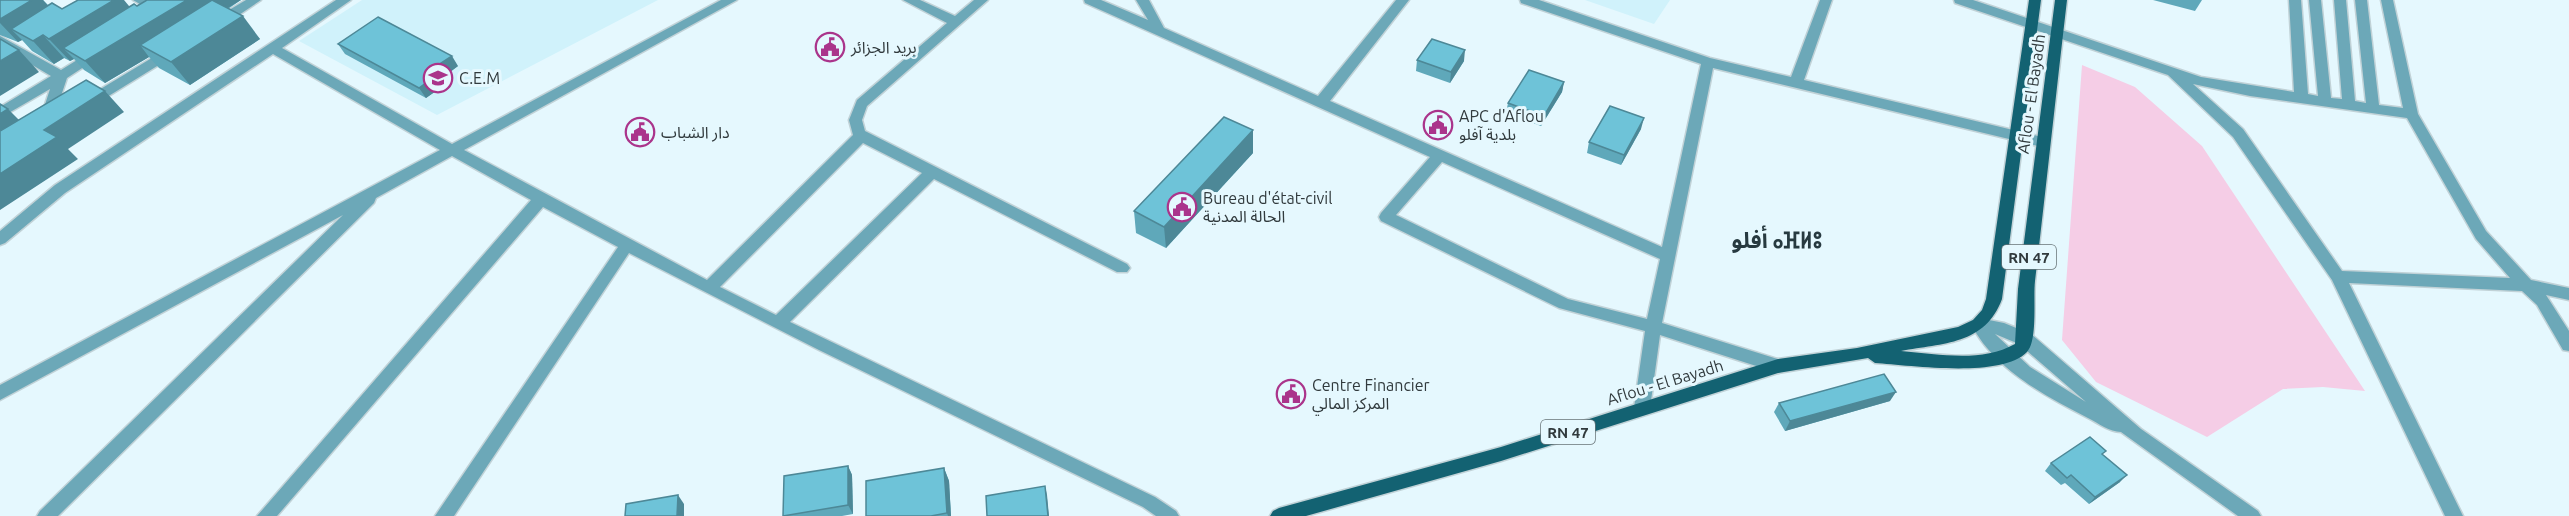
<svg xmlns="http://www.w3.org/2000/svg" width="2569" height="516" font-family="Ubuntu,'Noto Sans Arabic','Noto Sans Tifinagh',sans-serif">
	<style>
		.built { fill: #d0f2fb }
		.green { fill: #f5cde6 }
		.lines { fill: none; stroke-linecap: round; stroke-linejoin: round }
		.minor-casing { stroke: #c1d2d7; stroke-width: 3 }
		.major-casing { stroke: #c1d2d7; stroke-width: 3 }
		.minor { fill: #6ca8b8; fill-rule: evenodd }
		.major { fill: #136272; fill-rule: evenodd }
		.wall { fill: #5fa8ba }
		.shaded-wall { fill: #4d8897 }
		.building { fill: #6ec3d8; stroke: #4d8897; stroke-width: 1.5 }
		.labels { text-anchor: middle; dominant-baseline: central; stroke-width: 6; stroke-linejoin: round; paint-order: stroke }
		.shield { fill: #e5f8fe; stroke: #677377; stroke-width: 1.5 }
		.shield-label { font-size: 15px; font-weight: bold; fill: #313a3d }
		.poi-label { font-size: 16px; fill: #313a3d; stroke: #e5f8fe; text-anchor: start }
		.street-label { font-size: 16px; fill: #313a3d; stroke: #e5f8fe }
		.district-label { font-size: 22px; font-weight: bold; fill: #273a40; stroke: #e5f8fe }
	</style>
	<rect width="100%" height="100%" fill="#e5f8fe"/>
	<g class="built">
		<path d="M362 0H658L437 115 299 41Z"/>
		<path d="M1585 0H1670L1654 24Z"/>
	</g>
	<path class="green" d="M2082 65 2135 87 2202 146 2365 391 2323 387 2283 389 2207 437 2096 382 2062 340Z"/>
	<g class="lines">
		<g class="minor-casing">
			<g id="minor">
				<path d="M133 0H150L168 11 167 14H157Z"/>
				<path d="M246 0H261L224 25H214L213 22 214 19Z"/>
				<path d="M336 0H351L282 48 452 144 721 0H737L464 150 707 280 853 135 849 120 857 100 947 23 903 0H920L955 16 974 0H988L867 106 862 120 865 131 1127 264 1130 268 1127 272H1117L934 179 790 322 1155 497 1176 511 1179 516H1156L1143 507 819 350 629 253 454 516H435L618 247 543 207 277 516H257L531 200 452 156 376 198 374 203 58 516H37L40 511 343 215 0 400V385L440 150 273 54 65 193 5 243 0 245V231L55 185ZM863 143 922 173 776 315 720 287Z"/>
				<path d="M1084 0H1101L1148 20 1136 0H1149L1164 28 1318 96 1396 0H1409L1330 101 1662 247 1701 64 1521 3 1520 0H1539L1710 58 1791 77 1820 0H1832L1804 80 2042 137 2049 142 2042 147 1713 68 1662 323 1784 361 1786 366 1784 371 1778 373 1660 335 1650 408 1648 413 1642 415 1636 413 1634 408 1645 331 1559 308 1381 221 1379 217 1381 213 1430 157 1085 3ZM1442 162 1660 259 1647 319 1568 299 1396 215Z"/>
				<path d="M1954 0H1973L2201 77 2294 92 2289 0H2301L2308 94 2318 96 2309 0H2321L2331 98 2342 99 2334 0H2346L2355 101 2366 103 2355 0H2367L2379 105 2403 108 2381 0H2393L2418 114 2486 231 2531 280 2569 288V300L2546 295 2569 331V351L2563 350 2537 305 2522 291 2349 283 2463 516H2445L2332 280 2233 137 2168 75 1955 3ZM2193 84 2250 96 2407 118 2476 239 2510 278 2342 271 2243 129Z"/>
				<path d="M0 36 61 70 90 52 95 50 102 55 67 78 53 120 48 122 41 117 50 89 0 118V107L51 76 0 46Z"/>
				<path d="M170 47 175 49 177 52 175 55 94 105H84L82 102 84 99Z"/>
				<path d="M1979 318 2004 323 2031 334 2141 429 2258 511 2261 516H2238L2121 432C2110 432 2098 423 2088 418 2045 396 1994 369 1971 324L1973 320ZM1995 334 2019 344 2086 402 2030 367Z"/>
			</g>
		</g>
		<g class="major-casing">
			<path id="major" d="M2029 0H2041L2002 299C1985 345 1943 343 1901 351 1939 354 1981 363 2015 344L2018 289 2055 0H2067C2056 94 2046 187 2035 281 2033 298 2038 340 2027 352 2001 379 1909 365 1875 363L1868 358 1778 373 1501 461 1306 516H1270L1273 511 1279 508 1501 447 1778 359 1857 348 1958 327 1973 320 1982 310 1986 299Z"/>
		</g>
		<use href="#minor" class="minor"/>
		<use href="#major" class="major"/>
	</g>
	<g class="wall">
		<path d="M0 0H43L48 5 62 9 137 6 147 0H241L228 9 260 39 190 85 159 68 149 57 105 83 84 70 74 59 70 61 64 58 54 64 32 51 22 40 18 42 0 35Z"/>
		<path d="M2153 0H2202L2195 11Z"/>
		<path d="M338 44 458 66 442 78 446 84 426 98 345 54Z"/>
		<path d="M1417 60 1464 61 1450 83 1416 71Z"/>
		<path d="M1564 82 1562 92 1541 126 1506 113 1508 103Z"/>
		<path d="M1641 129 1621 165 1587 153 1589 142Z"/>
		<path d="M1253 130V153L1166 248 1136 233 1134 211Z"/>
		<path d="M1890 401 1785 431 1774 412 1779 403Z"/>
		<path d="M2103 455 2120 482 2089 504 2065 483 2061 485 2045 471 2051 463Z"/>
		<path d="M848 466 852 475 853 514 842 516H783Z"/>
		<path d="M944 468 949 481 951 516H866Z"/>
	</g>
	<g class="shaded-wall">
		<path d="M32 0H43L59 18 11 29 22 40 18 42 0 23V19Z"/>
		<path d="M114 0H124L139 18 63 48 74 59 70 61 49 39Z"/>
		<path d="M187 0H241L154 53 140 45 149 57 105 83 85 61Z"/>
		<path d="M243 16 260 39 190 85 171 62Z"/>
		<path d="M43 35 64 58 54 64 33 41Z"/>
		<path d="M19 50 39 72 0 96V61Z"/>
		<path d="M1465 50 1464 61 1450 83 1451 72Z"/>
		<path d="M452 56 458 66 442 78 446 84 426 98 419 88 432 69Z"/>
		<path d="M1564 82 1562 92 1541 126 1544 116Z"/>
		<path d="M105 91 124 112 68 149 78 159 0 210V174L44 130Z"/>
		<path d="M8 109 29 130 0 151V114Z"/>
		<path d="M1644 118 1641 129 1621 165 1624 155Z"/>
		<path d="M1253 130V153L1166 248 1164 227Z"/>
		<path d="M1896 392 1890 401 1785 431 1790 421Z"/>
		<path d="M848 466 852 475 853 514 848 505Z"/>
		<path d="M944 468 949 481 951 516H948L947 513Z"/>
		<path d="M2127 475 2120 482 2089 504 2095 497Z"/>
		<path d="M1045 486 1047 495 1049 516H1048Z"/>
		<path d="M678 495 684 504V516H677Z"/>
	</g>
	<g class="building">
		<path d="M0 0H32L0 19Z"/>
		<path d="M78 0H114L49 39 43 35 33 41 11 29 52 3 62 9Z"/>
		<path d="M147 0H187L85 61 63 48 134 4 137 6Z"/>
		<path d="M212 0 243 16 171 62 140 45Z"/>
		<path d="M378 17 452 56 432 69 439 73 419 88 338 44Z"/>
		<path d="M0 39 19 50 0 61Z"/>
		<path d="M1432 39 1465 50 1451 72 1417 60Z"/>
		<path d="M1529 70 1564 82 1544 116 1508 103Z"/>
		<path d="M86 80 105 91 44 130 57 137 0 174V131Z"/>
		<path d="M0 104 8 109 0 114Z"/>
		<path d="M1610 106 1644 118 1624 155 1589 142Z"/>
		<path d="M1224 117 1253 130 1164 227 1134 211Z"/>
		<path d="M1884 374 1896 392 1790 421 1779 403Z"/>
		<path d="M2090 437 2106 451 2102 454 2127 475 2095 497 2071 475 2067 478 2051 463Z"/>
		<path d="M848 466V505L783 516 784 476Z"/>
		<path d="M944 468 947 513 931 516H866V481Z"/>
		<path d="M1045 486 1048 516H987L986 496Z"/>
		<path d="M678 495 677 516H625L626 504Z"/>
	</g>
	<defs>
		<g id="civic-ring" transform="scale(1.5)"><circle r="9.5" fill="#e5f8fe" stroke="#aa348b" stroke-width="1.5"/><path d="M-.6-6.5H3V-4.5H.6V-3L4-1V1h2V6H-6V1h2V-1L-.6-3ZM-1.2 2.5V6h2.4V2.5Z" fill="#aa348b"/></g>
		<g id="school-ring" transform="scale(1.5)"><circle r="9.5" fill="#e5f8fe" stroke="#aa348b" stroke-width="1.5"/><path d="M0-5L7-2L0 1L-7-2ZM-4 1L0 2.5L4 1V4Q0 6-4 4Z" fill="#aa348b"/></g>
	</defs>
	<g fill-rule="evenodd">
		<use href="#civic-ring" x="830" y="47"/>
		<use href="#school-ring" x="438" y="78"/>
		<use href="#civic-ring" x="1438" y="125"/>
		<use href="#civic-ring" x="640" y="132"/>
		<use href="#civic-ring" x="1182" y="207"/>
		<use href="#civic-ring" x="1291" y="394"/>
	</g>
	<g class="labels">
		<g class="shield">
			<rect x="2002" y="245" width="54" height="24" rx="4.5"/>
			<rect x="1541" y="420" width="54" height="24" rx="4.5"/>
		</g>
		<g class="shield-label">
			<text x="2029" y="257">RN 47</text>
			<text x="1568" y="432">RN 47</text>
		</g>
		<g class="poi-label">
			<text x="851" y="47">بريد الجزائر</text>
			<text x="459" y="78">C.E.M</text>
			<text x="1459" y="116">APC d'Aflou<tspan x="1459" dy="18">بلدية آفلو</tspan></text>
			<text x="661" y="132">دار الشباب</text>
			<text x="1203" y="198">Bureau d'état-civil<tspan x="1203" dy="18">الحالة المدنية</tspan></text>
			<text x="1312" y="385">Centre Financier<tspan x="1312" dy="18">المركز المالي</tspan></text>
		</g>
		<g class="street-label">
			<text transform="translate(2031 94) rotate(-82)">Aflou - El Bayadh</text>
			<text transform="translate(1665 382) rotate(-17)">Aflou - El Bayadh</text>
		</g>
		<g class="district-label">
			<text x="1777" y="239">أفلو ⴰⴼⵍⵓ</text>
		</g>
	</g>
</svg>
